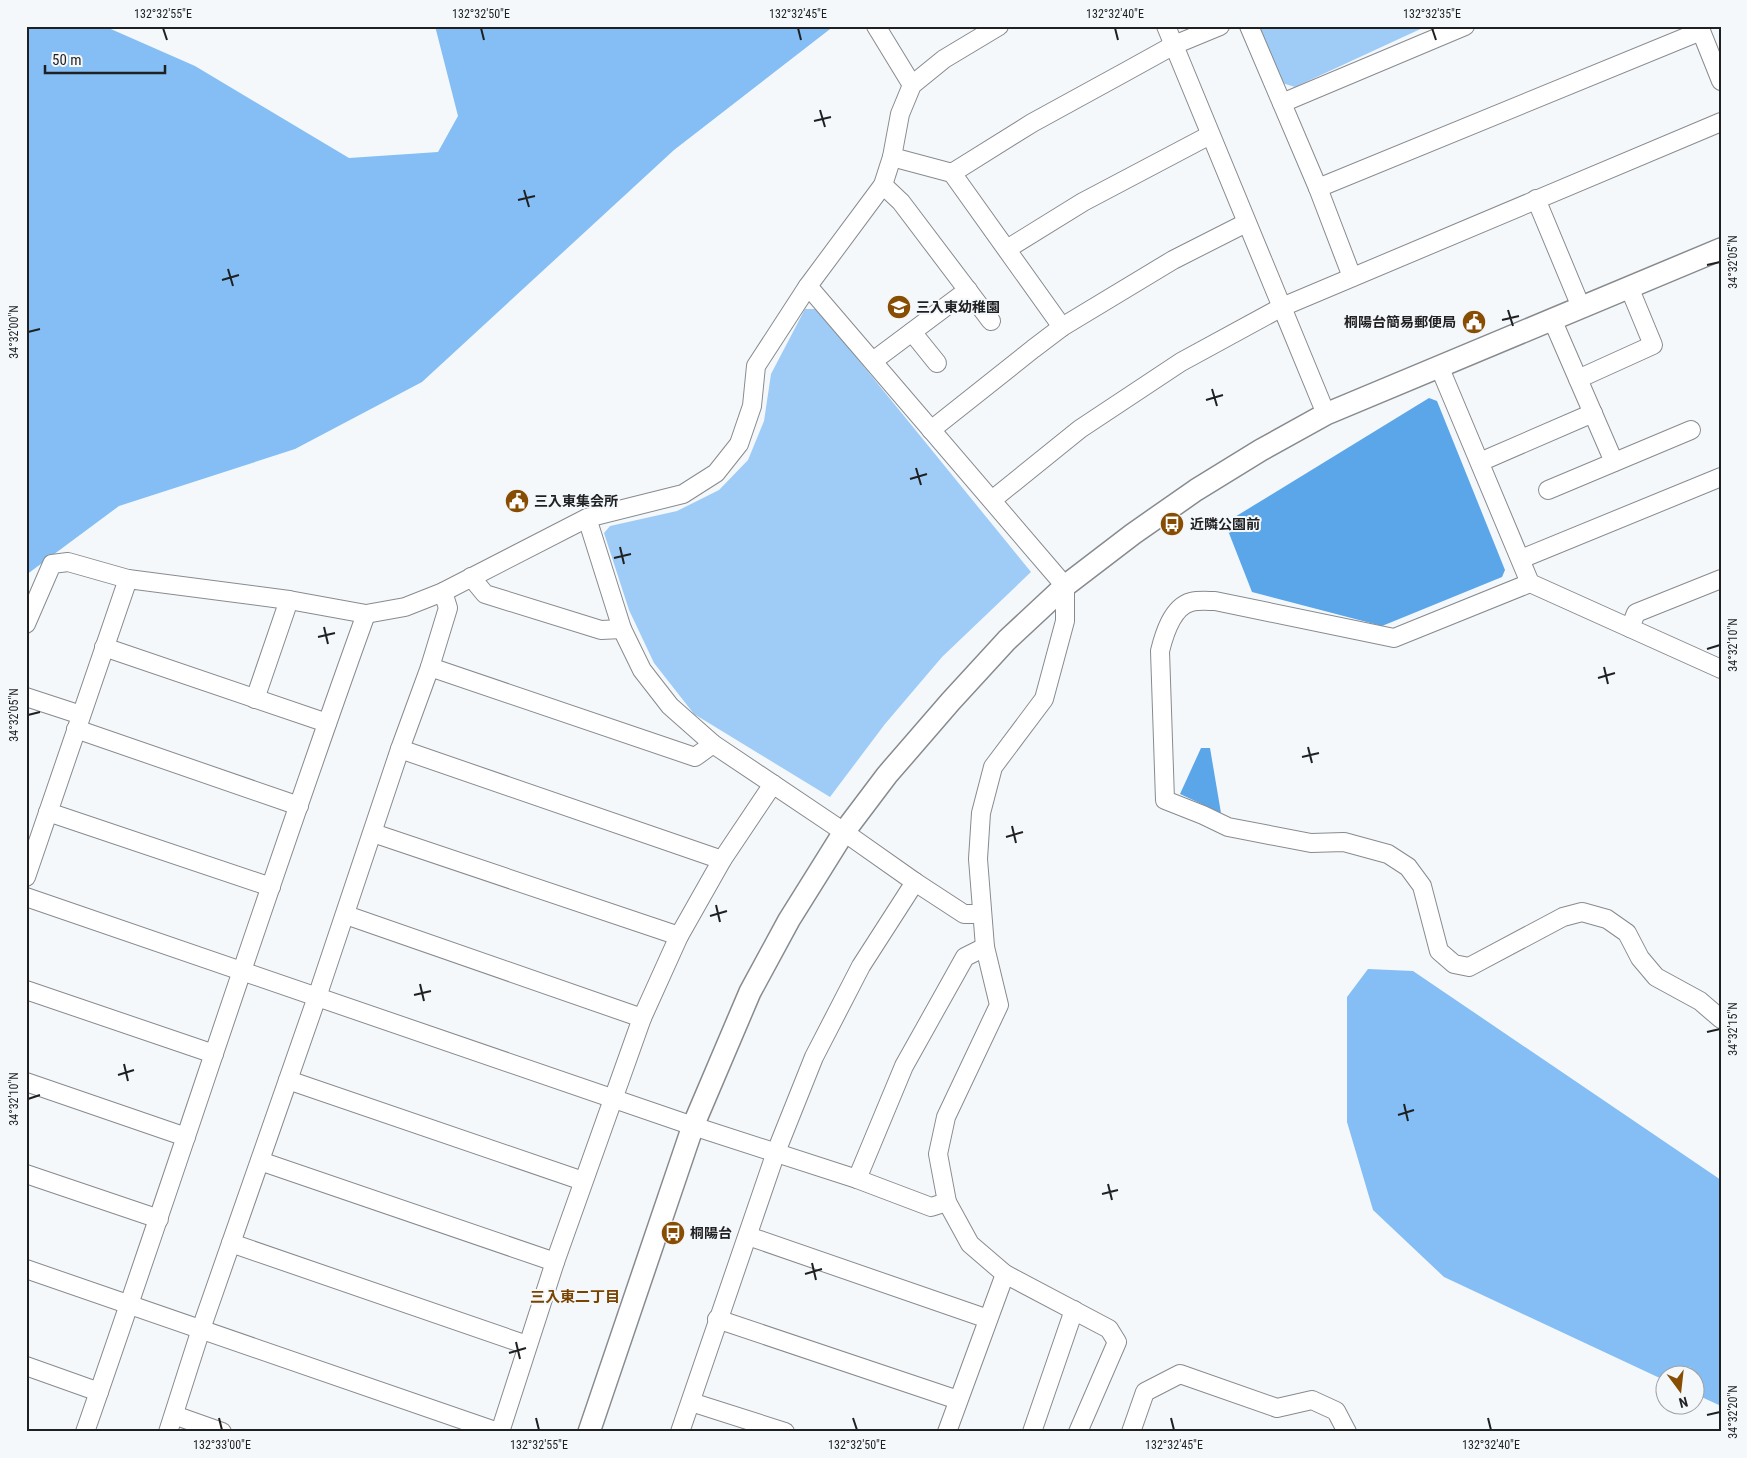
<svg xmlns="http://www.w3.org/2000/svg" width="1747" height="1458" font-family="'Roboto Condensed','Noto Sans JP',sans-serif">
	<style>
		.green { fill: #9fccf7 }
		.forest { fill: #84bef5 }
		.water { fill: #5ba5e9 }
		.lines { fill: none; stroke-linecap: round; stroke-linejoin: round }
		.minor-casing { stroke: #888b8e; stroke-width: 20 }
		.tertiary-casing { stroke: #888b8e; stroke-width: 24 }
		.minor { stroke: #fff; stroke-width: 18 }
		.tertiary { stroke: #fff; stroke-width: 21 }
		.ticks { fill: none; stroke: #1f2021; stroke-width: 2 }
		.labels { text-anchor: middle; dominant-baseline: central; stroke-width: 4; stroke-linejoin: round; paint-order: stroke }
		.poi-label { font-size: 14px; font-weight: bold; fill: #1f2021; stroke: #f5f8fb; text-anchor: start }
		.neighbourhood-label { font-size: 15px; font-weight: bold; fill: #794402; stroke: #f5f8fb }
		.neatline { fill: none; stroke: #1f2021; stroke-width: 2 }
		.ticks-label { font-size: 12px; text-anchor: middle; fill: #1f2021 }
	</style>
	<rect width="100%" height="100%" fill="#f5f8fb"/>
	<g class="green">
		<path d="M1259 26H1427L1295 87 1282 83Z"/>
		<path d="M805 309H817L1031 572 942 657 885 724 830 797 694 714 654 663 629 610 604 533 610 526 677 511 719 490 748 460 764 421 771 374Z"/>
	</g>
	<g class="forest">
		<path d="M26 26H104L195 66 349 158 438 152 458 116 435 26H834L674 150 422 382 295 449 119 506 26 575Z"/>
		<path d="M1368 969 1413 971 1721 1180V1406L1695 1394 1694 1376H1664V1380L1444 1277 1373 1210 1347 1122V997Z"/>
	</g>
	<g class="water">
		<path d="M1429 398 1437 401 1505 570 1502 577 1382 626 1252 592 1225 523Z"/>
		<path d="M1201 748H1210L1221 813 1180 794Z"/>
	</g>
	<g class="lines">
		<g class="minor-casing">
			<g id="minor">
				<path d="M876 26 912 85"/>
				<path d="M1166 26 1326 414"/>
				<path d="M1249 26 1318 188 1352 277"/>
				<path d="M1699 26 1721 81"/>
				<path d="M1282 103 1465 26"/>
				<path d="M892 157 952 173 1062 327"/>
				<path d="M952 173 1032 123 1127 71 1174 45 1220 26"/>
				<path d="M883 185 901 202 991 321"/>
				<path d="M1318 188 1701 31"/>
				<path d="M1536 199 1581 307"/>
				<path d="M1007 249 1083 202 1210 135"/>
				<path d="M808 286 1065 586V621L1044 699 993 767 981 813 978 859 985 947 999 1005 946 1117 938 1154 947 1202 970 1244 1005 1274 1109 1329 1117 1342 1078 1432"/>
				<path d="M1552 319 1614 462"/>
				<path d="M912 332 937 363"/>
				<path d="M873 361 968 290"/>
				<path d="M1439 366 1530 583 1721 669"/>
				<path d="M1578 379 1653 345 1629 287"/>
				<path d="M931 430 1033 349 1062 327 1173 260 1246 223"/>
				<path d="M1480 462 1593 413"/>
				<path d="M1548 490 1691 430"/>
				<path d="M992 500 1080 429 1181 362 1282 307 1721 122"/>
				<path d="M587 518 622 629 642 670 670 706 713 744 844 832 915 882 964 914H982"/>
				<path d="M1521 559 1721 477"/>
				<path d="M471 577 485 594 601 630 622 629"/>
				<path d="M1530 583 1394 638 1215 601C1208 601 1199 600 1191 602 1172 607 1164 635 1160 651L1165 800 1203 815 1228 827 1311 843 1344 842 1388 854 1408 867 1422 886 1439 951 1454 964 1469 967 1563 917 1582 912 1607 919 1627 933 1640 958 1656 977 1700 1001 1721 1019"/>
				<path d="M26 624 52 564 68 562 128 579"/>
				<path d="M1630 628 1636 613 1721 579"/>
				<path d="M104 647 327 723"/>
				<path d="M430 667 695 757 713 744"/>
				<path d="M26 697 81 715"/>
				<path d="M255 699 289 600"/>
				<path d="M76 729 299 806"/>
				<path d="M400 749 722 860"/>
				<path d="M48 812 271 887"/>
				<path d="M373 833 679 936"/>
				<path d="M26 877 128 579 289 600 366 614 405 607 443 592 587 518 683 494 716 473 739 444 752 406 756 366 808 286 883 185 892 157 900 114 912 85 944 59 999 26"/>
				<path d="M26 897 693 1126 857 1179 931 1207 947 1202"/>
				<path d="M346 915 642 1018"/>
				<path d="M26 990 214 1054"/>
				<path d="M288 1080 583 1181"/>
				<path d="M26 1082 186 1137"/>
				<path d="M260 1161 555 1262"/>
				<path d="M26 1174 159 1219"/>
				<path d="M857 1179 904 1066 965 957 985 947"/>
				<path d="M748 1236 988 1319"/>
				<path d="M231 1243 527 1345"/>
				<path d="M26 1269 498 1432"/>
				<path d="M717 1319 958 1400"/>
				<path d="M26 1366 99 1392"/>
				<path d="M691 1402 785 1432"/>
				<path d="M174 1415 222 1432"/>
				<path d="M85 1432C180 1160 268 885 366 614"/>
				<path d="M168 1432 201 1329 317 997 400 749 430 667 448 608 443 592"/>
				<path d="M500 1432 555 1262 642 1018 679 936 722 860 773 784"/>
				<path d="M680 1432 776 1152 814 1057 861 966 915 882"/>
				<path d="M947 1432 1005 1274"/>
				<path d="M1032 1432 1074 1310"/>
				<path d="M1131 1432 1145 1392 1180 1374 1277 1408 1312 1400 1336 1411 1347 1432"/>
			</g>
		</g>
		<g class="tertiary-casing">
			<path id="tertiary" d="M589 1432 693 1126 750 992 789 920 844 832 887 775 951 701 1007 640 1065 586 1133 534 1196 490 1261 450 1326 414 1721 249"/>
		</g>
		<use href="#minor" class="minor"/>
		<use href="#tertiary" class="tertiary"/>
	</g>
	<path class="ticks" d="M163 28 167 40M481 28 484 40M798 28 801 40M1115 28 1118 40M1432 28 1436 40M820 110 825 127M814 121 831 117M524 190 529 207M518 200 535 196M1707 265 1720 262M228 269 233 286M222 280 239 275M1508 310 1513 326M1502 320 1519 316M28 332 40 329M1212 389 1217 406M1206 400 1223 395M916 468 921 485M910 479 927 474M620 547 624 564M614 558 631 554M324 627 328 644M318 637 335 633M1707 649 1720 645M1604 667 1608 684M1598 678 1615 673M28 715 40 712M1308 747 1312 763M1302 757 1319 753M1012 826 1016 843M1006 837 1023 832M716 905 720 922M710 916 727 911M420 984 424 1001M414 995 431 991M1707 1032 1720 1029M124 1064 128 1081M118 1075 134 1070M28 1099 40 1095M1404 1104 1408 1121M1398 1115 1414 1110M1108 1184 1112 1200M1102 1194 1118 1190M812 1263 816 1280M805 1274 822 1269M516 1342 520 1359M509 1353 526 1348M1707 1415 1720 1412M219 1418 222 1430M536 1418 539 1430M853 1418 857 1430M1171 1418 1174 1430M1488 1418 1491 1430"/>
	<defs>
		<g id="school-disc" transform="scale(1.25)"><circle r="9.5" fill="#874d03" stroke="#f5f8fb"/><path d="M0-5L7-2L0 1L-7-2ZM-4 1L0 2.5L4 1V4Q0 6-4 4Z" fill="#fff"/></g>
		<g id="civic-disc" transform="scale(1.25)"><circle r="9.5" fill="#874d03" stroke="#f5f8fb"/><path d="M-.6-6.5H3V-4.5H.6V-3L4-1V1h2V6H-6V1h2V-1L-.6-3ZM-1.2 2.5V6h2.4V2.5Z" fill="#fff"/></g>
		<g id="bus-disc" transform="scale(1.25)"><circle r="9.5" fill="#874d03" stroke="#f5f8fb"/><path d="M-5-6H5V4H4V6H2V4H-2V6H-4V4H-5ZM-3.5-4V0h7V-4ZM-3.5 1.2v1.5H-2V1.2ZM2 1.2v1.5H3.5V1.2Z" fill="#fff"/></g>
	</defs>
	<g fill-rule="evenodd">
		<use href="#school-disc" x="899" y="307"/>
		<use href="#civic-disc" x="1474" y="322"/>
		<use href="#civic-disc" x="517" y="501"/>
		<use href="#bus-disc" x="1172" y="524"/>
		<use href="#bus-disc" x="673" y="1233"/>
	</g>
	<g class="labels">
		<g class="poi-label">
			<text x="916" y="307">三入東幼稚園</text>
			<text x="1456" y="322" text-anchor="end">桐陽台簡易郵便局</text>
			<text x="534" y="501">三入東集会所</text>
			<text x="1190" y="524">近隣公園前</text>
			<text x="690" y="1233">桐陽台</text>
		</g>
		<g class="neighbourhood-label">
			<text x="575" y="1297">三入東二丁目</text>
		</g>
	</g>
	<rect width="1747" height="1458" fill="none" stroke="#f5f8fb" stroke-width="55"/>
	<g transform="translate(1680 1390) rotate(165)"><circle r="24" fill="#f5f8fb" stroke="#9fa2a4"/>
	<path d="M0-4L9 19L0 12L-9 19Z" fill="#874d03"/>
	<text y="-8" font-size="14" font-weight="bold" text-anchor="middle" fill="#1f2021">N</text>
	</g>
	<path d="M45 65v8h120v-8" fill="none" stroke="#1f2021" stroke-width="2.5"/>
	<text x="52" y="65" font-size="15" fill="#1f2021" stroke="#f5f8fb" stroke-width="4" paint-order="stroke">50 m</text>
	<rect x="28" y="28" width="1692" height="1402" class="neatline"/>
	<g class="ticks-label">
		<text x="163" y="18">132°32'55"E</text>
		<text x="481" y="18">132°32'50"E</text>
		<text x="798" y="18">132°32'45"E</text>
		<text x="1115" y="18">132°32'40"E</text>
		<text x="1432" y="18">132°32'35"E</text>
		<text transform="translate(1733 262) rotate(-90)" y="4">34°32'05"N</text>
		<text transform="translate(14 332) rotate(-90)" y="4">34°32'00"N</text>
		<text transform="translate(1733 645) rotate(-90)" y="4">34°32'10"N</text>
		<text transform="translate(14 715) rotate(-90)" y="4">34°32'05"N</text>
		<text transform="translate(1733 1029) rotate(-90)" y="4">34°32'15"N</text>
		<text transform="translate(14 1099) rotate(-90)" y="4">34°32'10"N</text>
		<text transform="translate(1733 1412) rotate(-90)" y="4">34°32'20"N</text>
		<text x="222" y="1449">132°33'00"E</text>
		<text x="539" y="1449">132°32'55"E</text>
		<text x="857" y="1449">132°32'50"E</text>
		<text x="1174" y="1449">132°32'45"E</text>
		<text x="1491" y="1449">132°32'40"E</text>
	</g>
</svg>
